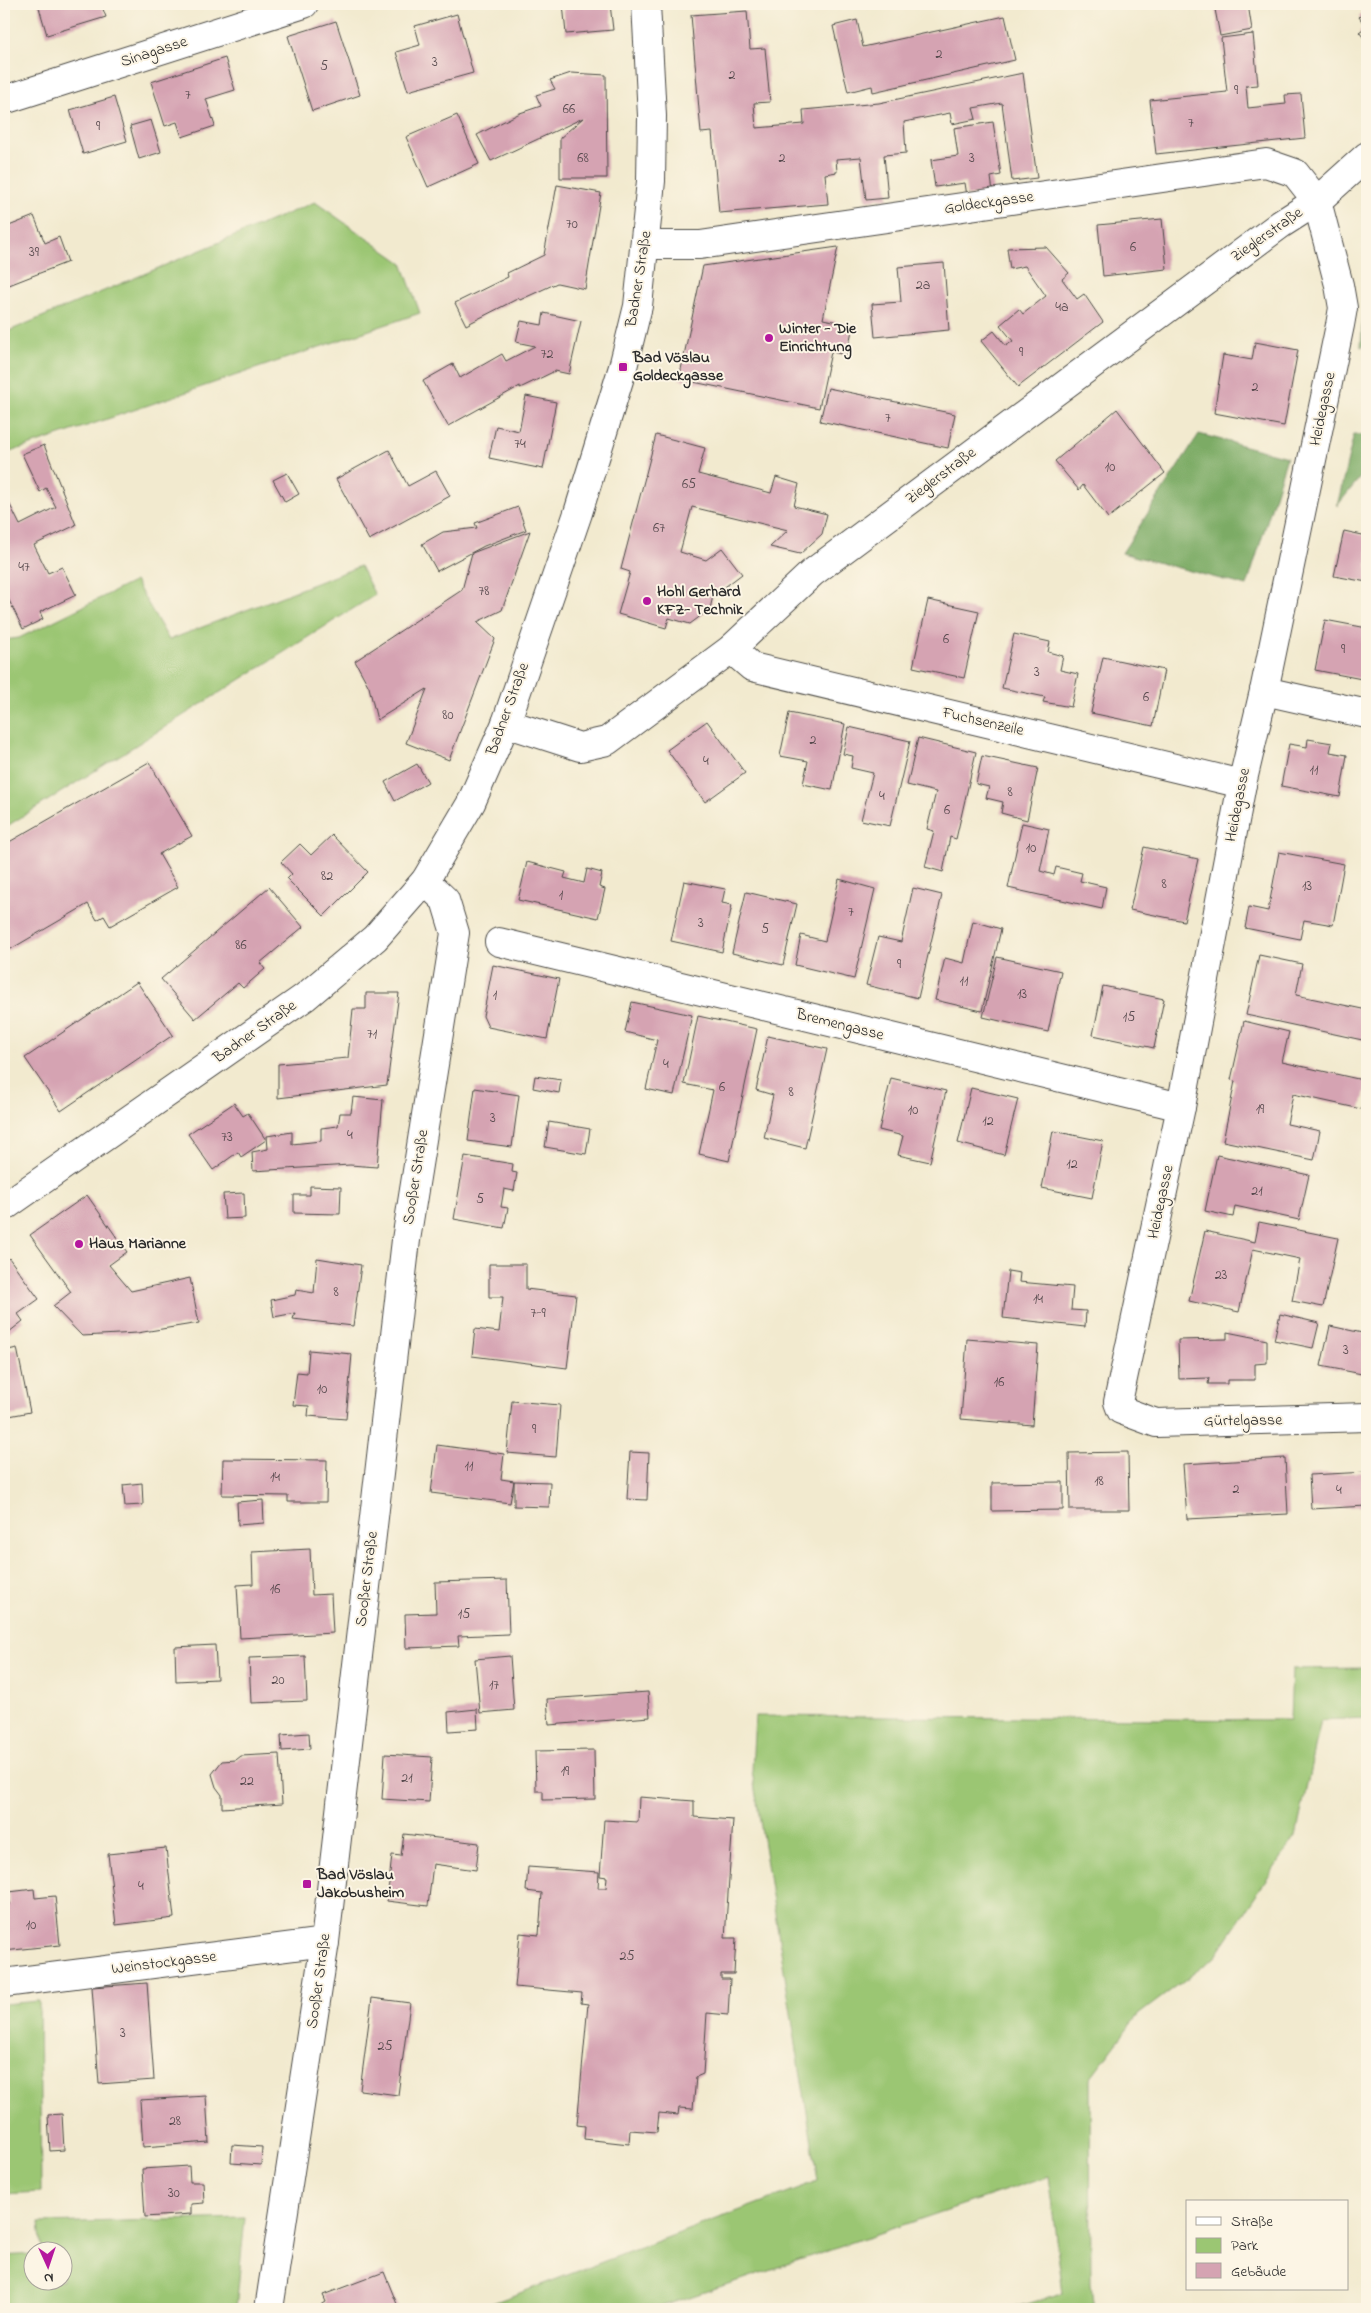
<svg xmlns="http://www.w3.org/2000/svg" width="1371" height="2313" font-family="'Indie Flower',sans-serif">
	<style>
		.green { fill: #9bc673; stroke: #63784f }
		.forest { fill: #7cab65; stroke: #546b48 }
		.building { fill: #d5a3b2 }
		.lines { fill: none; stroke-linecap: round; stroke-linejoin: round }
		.minor-casing { stroke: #494844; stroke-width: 30 }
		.minor { stroke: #fff; stroke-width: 28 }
		.poi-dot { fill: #b5179e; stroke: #fcf5e5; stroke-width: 2 }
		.labels { text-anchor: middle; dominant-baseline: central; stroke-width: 4; stroke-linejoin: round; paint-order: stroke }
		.number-label { font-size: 14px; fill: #56494d }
		.street-label { font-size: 16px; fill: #2b2b2b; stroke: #fcf5e5 }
		.poi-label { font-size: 16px; font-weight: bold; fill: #2b2b2b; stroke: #fcf5e5; text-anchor: start }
	</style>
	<rect width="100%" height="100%" fill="#fcf5e5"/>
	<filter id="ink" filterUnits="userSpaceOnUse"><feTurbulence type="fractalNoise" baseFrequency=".02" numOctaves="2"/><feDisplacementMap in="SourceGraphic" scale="10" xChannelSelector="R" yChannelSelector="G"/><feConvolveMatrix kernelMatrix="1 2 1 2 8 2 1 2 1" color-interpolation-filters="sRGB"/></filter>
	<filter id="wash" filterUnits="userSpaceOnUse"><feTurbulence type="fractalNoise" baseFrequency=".0096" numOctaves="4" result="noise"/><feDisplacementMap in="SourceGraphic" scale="20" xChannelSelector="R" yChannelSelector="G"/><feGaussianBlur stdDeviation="1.12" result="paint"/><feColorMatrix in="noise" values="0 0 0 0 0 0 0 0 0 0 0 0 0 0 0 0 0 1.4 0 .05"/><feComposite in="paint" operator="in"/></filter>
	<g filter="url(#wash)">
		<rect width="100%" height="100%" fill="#f2eacf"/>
		<g class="green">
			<path d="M315 202 402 263 420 313 4 454V333Z"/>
			<path d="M360 566 375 595 4 828V640L19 638 135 581 169 640Z"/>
			<path d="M1367 1668V1718L1321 1720 1296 1836 1214 1958 1138 2015 1090 2078 1091 2284 1094 2309H1009L1063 2293 1048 2176 654 2309H477L818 2181 752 1771 755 1716 1290 1720 1292 1669Z"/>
			<path d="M39 2001 41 2192 4 2194V2004Z"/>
			<path d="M245 2218 236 2309H4V2256L32 2254V2280H62V2250H42L39 2223Z"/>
		</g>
		<g class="forest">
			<path d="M1366 237 1367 344 1361 347Z"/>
			<path d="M1199 434 1287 457 1247 586 1122 553Z"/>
			<path d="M1354 434 1367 436V469L1337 506Z"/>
		</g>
		<g id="blocks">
			<g class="building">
				<path d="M38 4H101L106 17 47 35Z"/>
				<path d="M563 4H610L613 30 566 34Z"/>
				<path d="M1214 4H1248L1252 30 1220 36Z"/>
				<path d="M1367 10V42L1359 32 1366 27 1359 17Z"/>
				<path d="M747 11 750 49 765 48 770 102 754 103 756 128 804 124 803 110 879 103 1023 73 1037 178 1012 181 1002 103 973 108 976 119 952 124 950 113 904 122 906 153 884 155 888 198 866 200 861 157 836 159 837 172 825 174 828 204 719 213 712 132 701 133 691 15Z"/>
				<path d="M457 14 473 73 408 91 396 52 420 45 415 26Z"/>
				<path d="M1005 16 1015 60 873 92 872 86 848 92 833 26 857 20 863 47Z"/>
				<path d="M336 21 360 95 312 111 288 36Z"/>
				<path d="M1253 34 1258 85 1246 86 1248 108 1286 104 1285 95 1301 94 1305 138 1156 154 1150 100 1227 92 1221 38Z"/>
				<path d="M225 58 235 90 206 99 215 126 182 137 177 122 165 126 151 82Z"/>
				<path d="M571 73 606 75 607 178H560V138L583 118 491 161 477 135 520 113 541 106 536 95 555 89 550 80Z"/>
				<path d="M114 97 127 141 83 154 70 110Z"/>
				<path d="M457 115 479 164 428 187 406 137Z"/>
				<path d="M151 120 161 152 139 159 130 126Z"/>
				<path d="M993 122 1001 175 991 177 993 192 967 196 965 183 935 187 931 160 958 156 954 128Z"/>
				<path d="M557 185 601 193 585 289 557 283 520 300 519 298 466 325 455 303 508 277 507 273 544 255Z"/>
				<path d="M34 216 45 243 59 237 68 262 4 287V228Z"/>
				<path d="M1162 219 1167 269 1103 276 1098 225Z"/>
				<path d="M838 247 823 319 853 325 847 355 831 352 819 408 679 379 703 266Z"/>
				<path d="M1046 247 1069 273 1062 279 1077 299 1084 294 1103 322 1018 387 981 341 994 331 1006 346 1013 341 1000 325 1019 309 1023 314 1046 296 1025 266 1010 269 1007 248Z"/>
				<path d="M944 263 949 330 875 337 872 304 901 302 898 267Z"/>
				<path d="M544 313 581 321 569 374 555 371 520 388V386L448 426 423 381 453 364 460 378 502 354 506 361 535 346 516 342 521 321 542 325Z"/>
				<path d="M1255 342 1298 350 1284 426 1214 413 1223 355 1252 360Z"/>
				<path d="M828 388 955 414 948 448 820 421Z"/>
				<path d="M526 396 556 402 543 469 489 458 496 426 519 431Z"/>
				<path d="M1117 409 1165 473 1108 518 1083 485 1079 490 1055 461Z"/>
				<path d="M656 435 705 448 698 474 771 493 776 477 799 484 794 506 827 514 822 534 800 554 770 547 788 530 692 507 680 552 706 560 722 548 742 574 713 596 710 609 690 624 669 618 666 628 618 614 630 572 621 569Z"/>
				<path d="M44 445 76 525 34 545 48 573 62 567 76 595 40 612 43 619 23 629 4 590V493L20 525 56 507 46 488 40 492 22 454Z"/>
				<path d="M389 450 408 486 436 471 450 496 369 540 336 479Z"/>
				<path d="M287 473 299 494 285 502 273 480Z"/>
				<path d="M518 507 526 530 484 546 437 571 422 544 443 532 477 528 475 523Z"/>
				<path d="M530 531 502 610 477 622 495 639 449 760 406 743 427 689 377 720 369 687 355 661 462 590 472 553Z"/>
				<path d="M1344 531 1367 536V582L1334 576Z"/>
				<path d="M928 600 979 611 964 678 913 667Z"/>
				<path d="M1325 620 1367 628V680L1315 670Z"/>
				<path d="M1014 634 1050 642 1048 652 1063 656 1060 670 1078 674 1071 707 1043 702 1045 697 1002 688Z"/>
				<path d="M1103 657 1164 670 1153 726 1091 713Z"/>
				<path d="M789 713 845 724 832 790 803 784 808 761 780 756Z"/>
				<path d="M707 721 745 773 705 802 667 750Z"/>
				<path d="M849 727 910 741 890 826 861 820 873 773 851 768 853 756 843 754Z"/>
				<path d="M918 738 976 752 956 839 950 837 943 872 925 867 934 831 927 829 936 792 907 785Z"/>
				<path d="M1308 739 1332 743 1330 752 1347 755 1340 797 1281 786 1289 744 1307 747Z"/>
				<path d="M982 756 1038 768 1027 820 1001 813 1003 802 986 798 989 787 976 784Z"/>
				<path d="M149 762 192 836 159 854 178 887 110 926 104 916 97 920 88 904 4 953V845Z"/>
				<path d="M417 764 428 782 395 801 385 782Z"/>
				<path d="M1022 823 1049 829 1040 871 1054 875 1056 867 1082 873 1080 881 1106 887 1102 909 1008 888Z"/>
				<path d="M332 835 368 872 324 916 287 879 292 874 281 862 300 844 311 855Z"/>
				<path d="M1144 847 1198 859 1184 921 1130 910Z"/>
				<path d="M1279 852 1344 864 1333 925 1304 920 1300 939 1245 928 1249 907 1268 911Z"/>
				<path d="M527 862 566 872 564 878 584 883 587 869 602 873 599 887 605 889 598 918 518 900Z"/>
				<path d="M839 879 875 889 854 979 795 965 801 935 825 941Z"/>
				<path d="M684 881 725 889 722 903 732 905 722 952 671 941Z"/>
				<path d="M269 887 303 927 260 963 265 969 243 988 238 983 195 1019 161 979Z"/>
				<path d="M913 888 942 895 918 998 866 985 878 937 901 942Z"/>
				<path d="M746 892 797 904 783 965 732 953Z"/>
				<path d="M973 921 1001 929 982 1011 935 1000 945 958 964 963Z"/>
				<path d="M1259 955 1302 964 1296 995 1367 1010V1041L1246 1015Z"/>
				<path d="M997 957 1061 971 1048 1032 983 1017Z"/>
				<path d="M493 965 559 979 547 1039 488 1027 483 1016Z"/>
				<path d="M137 982 173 1035 61 1111 25 1058Z"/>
				<path d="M1103 986 1164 999 1154 1048 1093 1035Z"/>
				<path d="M366 993H399L387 1085 278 1098V1064L348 1058 353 1009H366Z"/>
				<path d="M632 1002 692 1015 674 1095 646 1089 657 1040 625 1032Z"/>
				<path d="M698 1016 757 1029 729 1161 699 1154 713 1090 684 1084Z"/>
				<path d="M1244 1021 1289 1032 1282 1062 1367 1081 1361 1109 1293 1094 1287 1124 1320 1131 1314 1160 1223 1141 1235 1081 1231 1080Z"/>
				<path d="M768 1036 827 1049 805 1148 764 1138 773 1095 756 1090Z"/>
				<path d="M535 1076 561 1080 559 1093 533 1088Z"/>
				<path d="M891 1078 946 1091 930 1162 898 1155 903 1136 879 1130Z"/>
				<path d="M475 1088 519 1095 512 1147 468 1141Z"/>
				<path d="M971 1088 1018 1099 1004 1155 958 1143Z"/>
				<path d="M353 1097 383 1100 377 1167 350 1165 253 1171 252 1152 268 1149 267 1136 292 1132V1144L321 1141V1128L338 1126 340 1113H351Z"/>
				<path d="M234 1103 243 1116 248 1113 266 1140 241 1157 238 1152 213 1170 188 1134Z"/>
				<path d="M549 1122 590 1129 586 1154 545 1147Z"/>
				<path d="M1053 1131 1103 1141 1092 1198 1042 1188Z"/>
				<path d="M1217 1155 1309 1175 1299 1220 1235 1206 1233 1217 1205 1211Z"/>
				<path d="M465 1156 513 1164 512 1172 517 1173 514 1191 504 1189 501 1207 508 1208 504 1228 454 1219Z"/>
				<path d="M310 1186 341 1187 340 1214 294 1213V1195H310Z"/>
				<path d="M244 1193 245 1218 225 1219 223 1194Z"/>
				<path d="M87 1195 127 1252 109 1265 131 1291 190 1278 199 1323 137 1333 82 1336 53 1306 71 1292 30 1235Z"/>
				<path d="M1259 1222 1338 1238 1323 1307 1292 1301 1300 1259 1253 1249 1239 1312 1189 1301 1205 1231 1255 1242Z"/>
				<path d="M9 1258 39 1299 18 1314 23 1321 4 1336V1262Z"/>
				<path d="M317 1258 361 1265 353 1326 293 1319 295 1313 274 1317 271 1300 295 1295 296 1290 314 1293Z"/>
				<path d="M489 1264H526V1289L576 1295 567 1368 472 1356 475 1329 499 1332 503 1297H489Z"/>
				<path d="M1008 1271 1020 1273 1019 1282 1073 1287 1071 1310 1086 1311 1085 1327 1003 1318Z"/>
				<path d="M1280 1314 1319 1323 1313 1348 1274 1340Z"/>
				<path d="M1330 1326 1367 1334V1375L1321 1366Z"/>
				<path d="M1227 1332 1267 1340V1363L1255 1364V1380H1227V1384H1208L1209 1378 1179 1379 1178 1340 1227 1339Z"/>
				<path d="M967 1339 1038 1345 1032 1425 961 1419Z"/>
				<path d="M17 1348 30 1412 4 1417V1351Z"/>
				<path d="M309 1350 352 1354 346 1419 308 1416 309 1406 293 1405 297 1372 307 1373Z"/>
				<path d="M512 1401 560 1405 556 1457 507 1453Z"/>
				<path d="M437 1445 504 1454 501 1479 514 1481 510 1503 431 1493Z"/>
				<path d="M630 1452 649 1453 647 1500 627 1499Z"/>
				<path d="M1128 1452 1129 1510H1070L1069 1453Z"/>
				<path d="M1285 1458 1288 1514 1187 1519 1183 1464Z"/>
				<path d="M223 1459 327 1460 326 1502H288V1496L222 1495Z"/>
				<path d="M1367 1472V1506L1311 1509 1309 1475Z"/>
				<path d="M514 1481 550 1482 549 1507 514 1506Z"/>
				<path d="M1063 1482V1510L992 1511V1483Z"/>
				<path d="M142 1483 143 1505 125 1506 123 1485Z"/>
				<path d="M263 1500 264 1523 238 1525 237 1502Z"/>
				<path d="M310 1549 312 1595 331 1594 333 1633 240 1638 237 1585 253 1584 252 1552Z"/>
				<path d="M507 1580 509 1634 458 1636 459 1646 406 1648 405 1614 436 1613 435 1582Z"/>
				<path d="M215 1645 217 1679 176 1681 175 1647Z"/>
				<path d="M305 1656 307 1701 251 1703 249 1658Z"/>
				<path d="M510 1656 514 1710 480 1713 475 1659Z"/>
				<path d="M648 1692 650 1717 549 1725 547 1699Z"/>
				<path d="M477 1709 478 1729 449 1731 448 1712Z"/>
				<path d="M309 1733 310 1749 282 1751 281 1735Z"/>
				<path d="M594 1750 595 1799 543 1800V1791H536L535 1751Z"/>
				<path d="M279 1754 282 1804 222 1808V1795L216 1787 212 1774 222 1761 236 1760 241 1756Z"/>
				<path d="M385 1754 432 1757 429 1802 382 1799Z"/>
				<path d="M639 1797 694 1801V1817L733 1820 725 1938H736L734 1974H721V1979H730L728 2015 707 2013 703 2074 696 2077 693 2109 679 2108 678 2115 659 2113 657 2132 630 2130 629 2144 584 2139 585 2126 577 2125 588 2004 581 2003 582 1993 515 1987 520 1933 539 1935 542 1893 526 1891 528 1867 599 1872 598 1888H606L607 1877 600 1876 604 1820 638 1822Z"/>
				<path d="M404 1834 479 1843 476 1870 433 1864 428 1906 387 1901 392 1855 401 1856Z"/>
				<path d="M166 1848 174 1918 116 1925 108 1854Z"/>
				<path d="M34 1889 35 1898 55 1896 60 1945 4 1951V1905L10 1904 9 1892Z"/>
				<path d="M147 1983 154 2080 99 2084 92 1987Z"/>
				<path d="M372 1998 410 2003 398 2095 360 2090Z"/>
				<path d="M206 2096 209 2142 143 2147 140 2100Z"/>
				<path d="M62 2114 64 2150 50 2151 48 2115Z"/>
				<path d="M232 2145 262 2147 261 2165 231 2163Z"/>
				<path d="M189 2166 190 2182H203L204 2203 191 2204V2214L145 2217 142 2169Z"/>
				<path d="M384 2272 399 2309H315L326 2302 323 2295Z"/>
			</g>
		</g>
	</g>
	<g filter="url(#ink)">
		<use href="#blocks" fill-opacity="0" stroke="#494844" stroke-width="1"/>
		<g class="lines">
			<g class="minor-casing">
				<g id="minor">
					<path d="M4 100 304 4"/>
					<path d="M646 245H700L1266 163 1295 173 1317 201 1339 285 1343 308 1340 325 1264 691 1242 784 1181 1107 1118 1402 1121 1410 1156 1423 1367 1417"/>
					<path d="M731 649 752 667 1242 784"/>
					<path d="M1264 691 1367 714"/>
					<path d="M506 723 580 747 607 741 731 649 812 573 1281 224 1317 201 1367 156"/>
					<path d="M499 942 1181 1107"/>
					<path d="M4 1207 305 997 375 938 425 881 471 803 506 723 578 513 623 367 638 306 651 181 652 116 646 4"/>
					<path d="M4 1983 325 1942"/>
					<path d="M269 2309 325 1942 406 1240 455 933 445 900 425 881"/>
				</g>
			</g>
			<use href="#minor" class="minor"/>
		</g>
	</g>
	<g class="poi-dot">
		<circle cx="769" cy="338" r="5"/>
		<rect x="618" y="362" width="10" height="10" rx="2.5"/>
		<circle cx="647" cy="601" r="5"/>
		<circle cx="79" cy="1244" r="5"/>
		<rect x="302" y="1879" width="10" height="10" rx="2.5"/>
	</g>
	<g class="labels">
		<g class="number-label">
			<text x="939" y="54">2</text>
			<text x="435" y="62">3</text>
			<text x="324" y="66">5</text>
			<text x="732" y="75">2</text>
			<text x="1236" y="90">9</text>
			<text x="188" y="95">7</text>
			<text x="569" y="109">66</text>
			<text x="1191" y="123">7</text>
			<text x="98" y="126">9</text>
			<text x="583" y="158">68</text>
			<text x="782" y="158">2</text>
			<text x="972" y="158">3</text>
			<text x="572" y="224">70</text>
			<text x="1133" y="247">6</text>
			<text x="34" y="252">39</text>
			<text x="923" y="285">2a</text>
			<text x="1062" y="307">4a</text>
			<text x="1021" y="352">9</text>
			<text x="547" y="354">72</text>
			<text x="1255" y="387">2</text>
			<text x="888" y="418">7</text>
			<text x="520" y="444">74</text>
			<text x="1110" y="467">10</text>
			<text x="689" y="484">65</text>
			<text x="659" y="528">67</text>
			<text x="24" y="567">47</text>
			<text x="484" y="591">78</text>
			<text x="946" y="639">6</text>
			<text x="1343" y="649">9</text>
			<text x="1037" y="672">3</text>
			<text x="1146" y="697">6</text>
			<text x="448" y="715">80</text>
			<text x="813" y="740">2</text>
			<text x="706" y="761">4</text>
			<text x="1314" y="770">11</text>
			<text x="1010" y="792">8</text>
			<text x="882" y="796">4</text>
			<text x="947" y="810">6</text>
			<text x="1031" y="848">10</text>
			<text x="327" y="876">82</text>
			<text x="1164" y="884">8</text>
			<text x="1307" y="886">13</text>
			<text x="561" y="895">1</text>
			<text x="851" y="912">7</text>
			<text x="701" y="923">3</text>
			<text x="765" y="929">5</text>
			<text x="241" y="945">86</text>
			<text x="899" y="964">9</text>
			<text x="964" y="981">11</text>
			<text x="1022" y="994">13</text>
			<text x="495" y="995">1</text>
			<text x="1129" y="1017">15</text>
			<text x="372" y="1034">71</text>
			<text x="666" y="1064">4</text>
			<text x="722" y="1087">6</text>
			<text x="791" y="1092">8</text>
			<text x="1260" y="1109">19</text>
			<text x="913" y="1110">10</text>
			<text x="493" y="1118">3</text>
			<text x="988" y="1121">12</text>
			<text x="350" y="1135">4</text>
			<text x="227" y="1137">73</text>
			<text x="1072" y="1164">12</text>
			<text x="1257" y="1191">21</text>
			<text x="480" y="1199">5</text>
			<text x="1221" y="1275">23</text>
			<text x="336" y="1292">8</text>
			<text x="1038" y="1299">14</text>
			<text x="538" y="1313">7-9</text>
			<text x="1346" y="1350">3</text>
			<text x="999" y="1382">16</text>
			<text x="322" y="1389">10</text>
			<text x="534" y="1429">9</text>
			<text x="469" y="1466">11</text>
			<text x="275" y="1477">14</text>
			<text x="1099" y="1481">18</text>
			<text x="1236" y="1489">2</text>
			<text x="1339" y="1490">4</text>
			<text x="275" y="1589">16</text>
			<text x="464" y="1614">15</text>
			<text x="278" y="1680">20</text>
			<text x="494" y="1685">17</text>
			<text x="565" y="1771">19</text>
			<text x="407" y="1778">21</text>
			<text x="247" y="1781">22</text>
			<text x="141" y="1886">4</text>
			<text x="31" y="1925">10</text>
			<text x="627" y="1956">25</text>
			<text x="123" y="2033">3</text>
			<text x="385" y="2046">25</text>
			<text x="175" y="2121">28</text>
			<text x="174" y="2193">30</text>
		</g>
		<g class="street-label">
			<text transform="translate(154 52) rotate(-18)">Sinagasse</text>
			<text transform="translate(989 203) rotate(-8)">Goldeckgasse</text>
			<text transform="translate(1267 235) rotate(-35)">Zieglerstraße</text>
			<text transform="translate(639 279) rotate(-81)">Badner Straße</text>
			<text transform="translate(1323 409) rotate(-78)">Heidegasse</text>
			<text transform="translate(941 476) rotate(-37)">Zieglerstraße</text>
			<text transform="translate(508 709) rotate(-70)">Badner Straße</text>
			<text transform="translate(983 722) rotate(13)">Fuchsenzeile</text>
			<text transform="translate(1238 805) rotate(-79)">Heidegasse</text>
			<text transform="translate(840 1025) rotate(14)">Bremengasse</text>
			<text transform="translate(255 1032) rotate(-35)">Badner Straße</text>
			<text transform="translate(416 1177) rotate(-81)">Sooßer Straße</text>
			<text transform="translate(1161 1202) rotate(-78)">Heidegasse</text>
			<text transform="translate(1243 1421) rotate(-1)">Gürtelgasse</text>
			<text transform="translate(367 1579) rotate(-83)">Sooßer Straße</text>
			<text transform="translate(164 1963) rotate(-7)">Weinstockgasse</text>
			<text transform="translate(319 1981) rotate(-82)">Sooßer Straße</text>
		</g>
		<g class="poi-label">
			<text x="779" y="329">Winter - Die<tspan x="779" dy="18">Einrichtung</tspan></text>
			<text x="633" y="358">Bad Vöslau<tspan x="633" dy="18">Goldeckgasse</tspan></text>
			<text x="657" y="592">Hohl Gerhard<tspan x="657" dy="18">KFZ- Technik</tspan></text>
			<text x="89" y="1244">Haus Marianne</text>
			<text x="317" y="1875">Bad Vöslau<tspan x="317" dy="18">Jakobusheim</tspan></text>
		</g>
	</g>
	<rect width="1371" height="2313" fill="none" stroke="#fcf5e5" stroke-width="20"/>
	<rect x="1186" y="2200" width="162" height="90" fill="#fcf5e5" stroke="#a8a49b"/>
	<rect x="1196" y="2217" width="25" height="8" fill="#ffffff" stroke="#a8a49b"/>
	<text x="1231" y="2226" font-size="15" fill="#2b2b2b">Straße</text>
	<rect x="1196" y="2238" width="25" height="15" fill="#9bc673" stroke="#a8a49b"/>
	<text x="1231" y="2250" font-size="15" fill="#2b2b2b">Park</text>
	<rect x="1196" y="2263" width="25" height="15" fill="#d5a3b2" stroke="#a8a49b"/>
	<text x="1231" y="2276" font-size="15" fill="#2b2b2b">Gebäude</text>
	<g transform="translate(48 2266) rotate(177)"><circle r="24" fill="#fcf5e5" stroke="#a8a49b"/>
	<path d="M0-4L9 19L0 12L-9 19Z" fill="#b5179e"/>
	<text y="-8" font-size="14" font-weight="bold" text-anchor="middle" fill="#2b2b2b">N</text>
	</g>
</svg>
